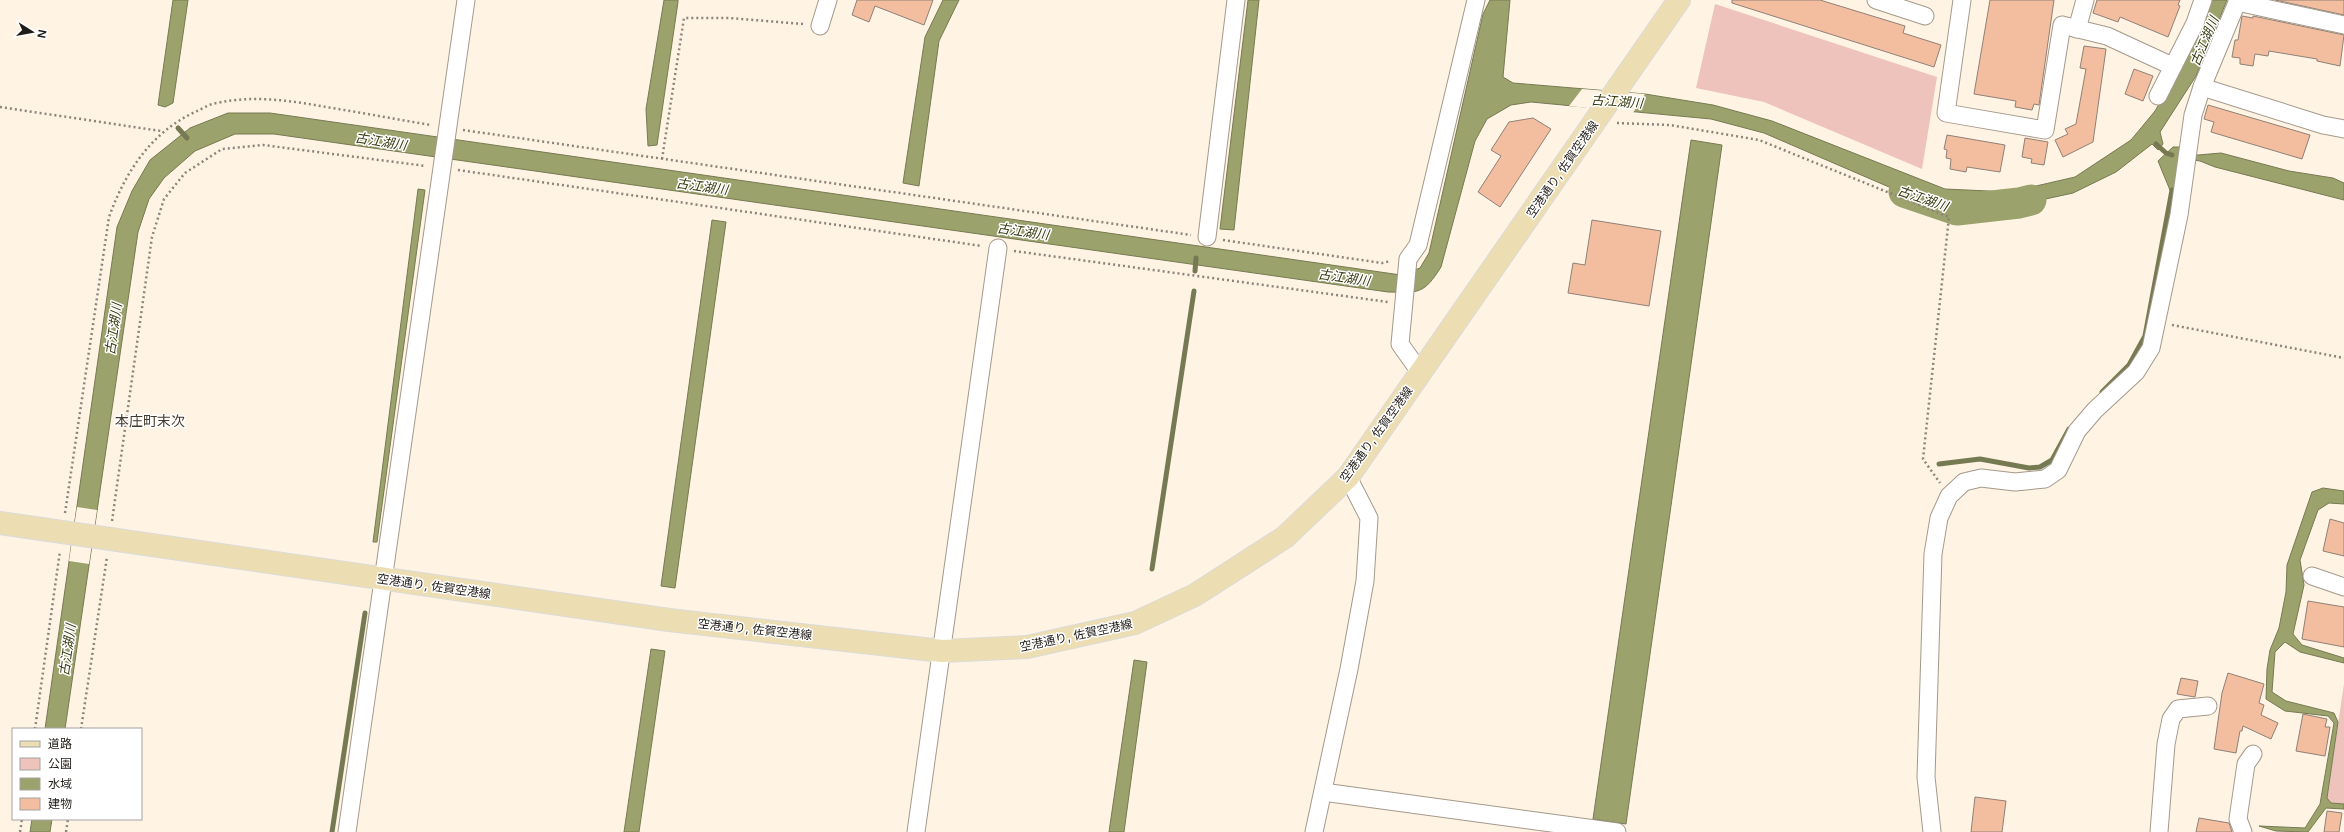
<svg xmlns="http://www.w3.org/2000/svg" width="2344" height="832" font-family="Inter,'Noto Sans JP',sans-serif">
	<style>
		.green { fill: #eec3bb }
		.water { fill: #9ca26c; stroke: #767a52 }
		.pier { fill: #fff3e4 }
		.lines { fill: none; stroke-linecap: round; stroke-linejoin: round }
		.stream { stroke: #767a52; stroke-width: 5 }
		.river { stroke: #9ca26c; stroke-width: 31 }
		.building { fill: #f3be9f; stroke: #8f8077 }
		.minor-casing { stroke: #a4998b; stroke-width: 19 }
		.primary-casing { stroke: #dbdbda; stroke-width: 24 }
		.path { stroke: #8c847a; stroke-width: 2.5; stroke-dasharray: 2 3; stroke-linecap: butt }
		.minor { stroke: #fff; stroke-width: 17 }
		.primary { stroke: #ecdeb2; stroke-width: 22 }
		.labels { text-anchor: middle; dominant-baseline: central; stroke-width: 3; stroke-linejoin: round; paint-order: stroke }
		.street-label { font-size: 12px; fill: #1f1b16; stroke: #fff }
		.water-label { font-size: 13px; font-style: italic; fill: #35390e; stroke: #fff }
		.quarter-label { font-size: 14px; fill: #43392e; stroke: #fff }
	</style>
	<rect width="100%" height="100%" fill="#fff3e4"/>
	<g class="green">
		<path d="M1715 4 1937 77 1922 169 1764 102 1696 88Z"/>
		<path d="M2344 684V804L2331 803 2327 798Z"/>
	</g>
	<g class="water">
		<path d="M173 0H188L173 103 165 107 158 105Z"/>
		<path d="M664 0H678V2L657 145 648 146 646 109Z"/>
		<path d="M943 0H959L939 41 919 186 903 183 925 37Z"/>
		<path d="M1248 0H1259L1234 230 1220 229Z"/>
		<path d="M1490 0H1510L1503 77 1513 83 1645 94 1713 105 1772 121 1945 189 2010 192 2075 177 2131 140 2155 111 2194 44 2210 0H2227L2196 76 2160 132 2163 144 2158 150 2152 144 2116 172 2073 193 2009 207 1933 206 1764 133 1711 119 1531 102 1511 105 1487 119 1475 141 1441 267C1424 294 1419 293 1388 292L274 134H235L195 151 164 178 149 199 138 232 65 729H45L117 227 132 191 150 160 190 128 228 113H270L1401 275 1420 268 1429 253 1483 14Z"/>
		<path d="M1691 140 1722 145 1626 824 1593 819Z"/>
		<path d="M2173 147H2181L2182 153 2198 155 2221 153 2289 171 2333 178 2344 183V200L2215 167 2200 161 2181 158 2172 195 2158 161Z"/>
		<path d="M418 189 425 190 377 542H373Z"/>
		<path d="M712 220 726 222 675 588 661 586Z"/>
		<path d="M2323 488 2344 491V504L2329 503 2318 510 2300 560 2304 585 2293 634 2302 645 2344 658V663L2300 652 2285 642 2275 652 2272 692 2286 701 2334 713 2338 722 2327 798 2331 803 2344 804V809L2326 808 2308 832 2276 831 2259 826 2305 828 2320 804 2334 723 2328 716 2285 711 2266 699 2267 669 2270 650 2279 628 2286 592 2287 565 2312 492Z"/>
		<path d="M651 649 665 651 639 832H624Z"/>
		<path d="M1134 660 1147 662 1124 832H1109Z"/>
		<path d="M32 819H52L50 832H30Z"/>
	</g>
	<g class="pier">
		<path d="M1582 89 1645 94 1633 113 1569 106Z"/>
		<path d="M77 507 97 510 89 564 69 561Z"/>
	</g>
	<g class="lines">
		<g class="stream">
			<path d="M178 128 187 138"/>
			<path d="M2156 144 2166 153 2172 155"/>
			<path d="M1195 271 1196 258"/>
			<path d="M2102 392 2129 365 2145 336 2172 190"/>
			<path d="M1939 464 1980 459 2029 468 2040 467 2052 460 2069 429"/>
			<path d="M1152 569 1194 291"/>
			<path d="M332 832 365 613"/>
		</g>
		<path class="river" d="M1904 192 1957 210 2019 203 2031 200"/>
	</g>
	<g class="building">
		<path d="M857 0H933L924 25 875 6 869 22 852 15Z"/>
		<path d="M1732 0H1820L1905 26 1903 33 1941 45 1934 67 1732 3Z"/>
		<path d="M1990 0H2054L2039 105 2034 104 2032 110 2015 107 2016 101 1974 94Z"/>
		<path d="M2097 0H2180L2178 5 2180 6 2168 37 2120 17 2118 22 2093 13Z"/>
		<path d="M2275 0H2344V15Z"/>
		<path d="M2242 16 2253 18V16L2344 35 2340 66 2317 61V59L2269 51 2268 56 2255 54 2253 66 2240 64V58L2232 57 2235 40H2238Z"/>
		<path d="M2084 46 2106 49 2093 142 2063 157 2055 140 2068 134 2065 129 2076 124 2086 69 2080 68Z"/>
		<path d="M2134 69 2153 76 2143 101 2125 94Z"/>
		<path d="M2208 105 2310 135 2302 159 2211 132 2214 122 2204 119Z"/>
		<path d="M1533 118 1551 129 1500 207 1478 192 1501 156 1491 150 1509 122Z"/>
		<path d="M1947 135 2005 145 2000 172 1967 167 1966 172 1950 169 1951 159 1946 158 1947 150 1944 149Z"/>
		<path d="M2025 138 2048 142 2044 165 2031 163 2032 159 2022 157Z"/>
		<path d="M1592 220 1661 231 1649 306 1568 293 1573 263 1585 265Z"/>
		<path d="M2330 519 2344 523V556L2323 551Z"/>
		<path d="M2308 601 2344 607V647L2302 639Z"/>
		<path d="M2228 673 2264 684 2259 703 2264 705 2261 715 2278 723 2271 739 2243 726 2242 731H2240L2236 753 2214 749 2222 693Z"/>
		<path d="M2181 678 2198 681 2195 697 2177 694Z"/>
		<path d="M2303 714 2327 719 2325 727H2330L2325 756 2296 751Z"/>
		<path d="M1975 797 2006 801 2002 832H1971Z"/>
		<path d="M2327 811 2342 813 2339 832H2324Z"/>
		<path d="M2199 818 2229 823 2232 832H2196Z"/>
	</g>
	<g class="lines">
		<g class="minor-casing">
			<g id="minor">
				<path d="M1876 0 1925 16"/>
				<path d="M1962 0 1946 113 2045 130 2062 25 2107 36 2172 66"/>
				<path d="M2237 2 2344 25"/>
				<path d="M820 26 828 0"/>
				<path d="M2077 29 2085 0"/>
				<path d="M2202 87 2323 125 2344 129"/>
				<path d="M2158 96 2195 23 2203 0"/>
				<path d="M1207 237 1236 0"/>
				<path d="M1420 372 1400 344 1408 259 1418 245 1476 0"/>
				<path d="M2312 576 2344 587"/>
				<path d="M1323 792 1617 832"/>
				<path d="M347 832 466 0"/>
				<path d="M916 832 998 248"/>
				<path d="M1314 832 1349 669 1365 581 1369 518 1348 477"/>
				<path d="M1932 832 1926 777 1933 554 1939 518 1949 496 1964 482 1981 478 2015 482 2045 479 2058 470 2077 431 2095 410 2136 372 2151 348 2179 215 2193 115 2202 87 2238 0"/>
				<path d="M2159 832 2166 744 2171 719 2178 709 2208 706"/>
				<path d="M2243 832 2238 819 2246 764 2253 754"/>
			</g>
		</g>
		<g class="primary-casing">
			<path id="primary" d="M0 523 669 620 942 651 1027 647 1135 623 1195 595 1285 537 1348 477 1679 0"/>
		</g>
		<g class="path">
			<path d="M0 107 161 131"/>
			<path d="M1617 123 1670 125 1759 140 1949 217 1923 459 1940 483"/>
			<path d="M463 130 1191 235"/>
			<path d="M662 159 684 18H729L803 24"/>
			<path d="M458 170 982 246"/>
			<path d="M1223 240 1382 263 1391 261"/>
			<path d="M1014 251 1388 302"/>
			<path d="M2172 325 2344 358"/>
			<path d="M65 513 109 217C125 173 150 133 195 112 202 109 209 104 217 103 258 94 297 102 338 109 369 114 400 120 431 125"/>
			<path d="M112 521 152 237 164 199 185 173 222 149 263 145 426 166"/>
			<path d="M35 729 60 551"/>
			<path d="M81 729 107 557"/>
			<path d="M20 832 22 819"/>
			<path d="M66 832 68 819"/>
		</g>
		<use href="#minor" class="minor"/>
		<use href="#primary" class="primary"/>
	</g>
	<g class="labels">
		<g class="street-label">
			<text transform="translate(1562 169) rotate(-55)">空港通り, 佐賀空港線</text>
			<text transform="translate(1376 434) rotate(-54)">空港通り, 佐賀空港線</text>
			<text transform="translate(434 586) rotate(8)">空港通り, 佐賀空港線</text>
			<text transform="translate(755 629) rotate(6)">空港通り, 佐賀空港線</text>
			<text transform="translate(1076 635) rotate(-12)">空港通り, 佐賀空港線</text>
		</g>
		<g class="water-label">
			<text transform="translate(2204 41) rotate(-67)">古江湖川</text>
			<text transform="translate(1617 101) rotate(4)">古江湖川</text>
			<text transform="translate(381 141) rotate(9)">古江湖川</text>
			<text transform="translate(702 186) rotate(8)">古江湖川</text>
			<text transform="translate(1923 198) rotate(19)">古江湖川</text>
			<text transform="translate(1023 231) rotate(8)">古江湖川</text>
			<text transform="translate(1344 277) rotate(8)">古江湖川</text>
			<text transform="translate(113 329) rotate(-82)">古江湖川</text>
			<text transform="translate(67 650) rotate(-82)">古江湖川</text>
		</g>
		<g class="quarter-label">
			<text x="150" y="420">本庄町末次</text>
		</g>
	</g>
	<rect x="12" y="728" width="130" height="92" fill="#ffffff" stroke="#a5a4a2"/>
	<rect x="20" y="741" width="20" height="6" fill="#ecdeb2" stroke="#a5a4a2"/>
	<text x="48" y="748" font-size="12" fill="#1f1b16">道路</text>
	<rect x="20" y="758" width="20" height="12" fill="#eec3bb" stroke="#a5a4a2"/>
	<text x="48" y="768" font-size="12" fill="#1f1b16">公園</text>
	<rect x="20" y="778" width="20" height="12" fill="#9ca26c" stroke="#a5a4a2"/>
	<text x="48" y="788" font-size="12" fill="#1f1b16">水域</text>
	<rect x="20" y="798" width="20" height="12" fill="#f3be9f" stroke="#a5a4a2"/>
	<text x="48" y="808" font-size="12" fill="#1f1b16">建物</text>
	<g transform="translate(32 32) rotate(101)" stroke="#ffffff" stroke-width="3" paint-order="stroke">
	<path d="M0-3L7 15L0 10L-7 15Z" fill="#1f1b16"/>
	<text y="-6" font-size="11" font-weight="bold" text-anchor="middle" fill="#1f1b16">N</text>
	</g>
</svg>
